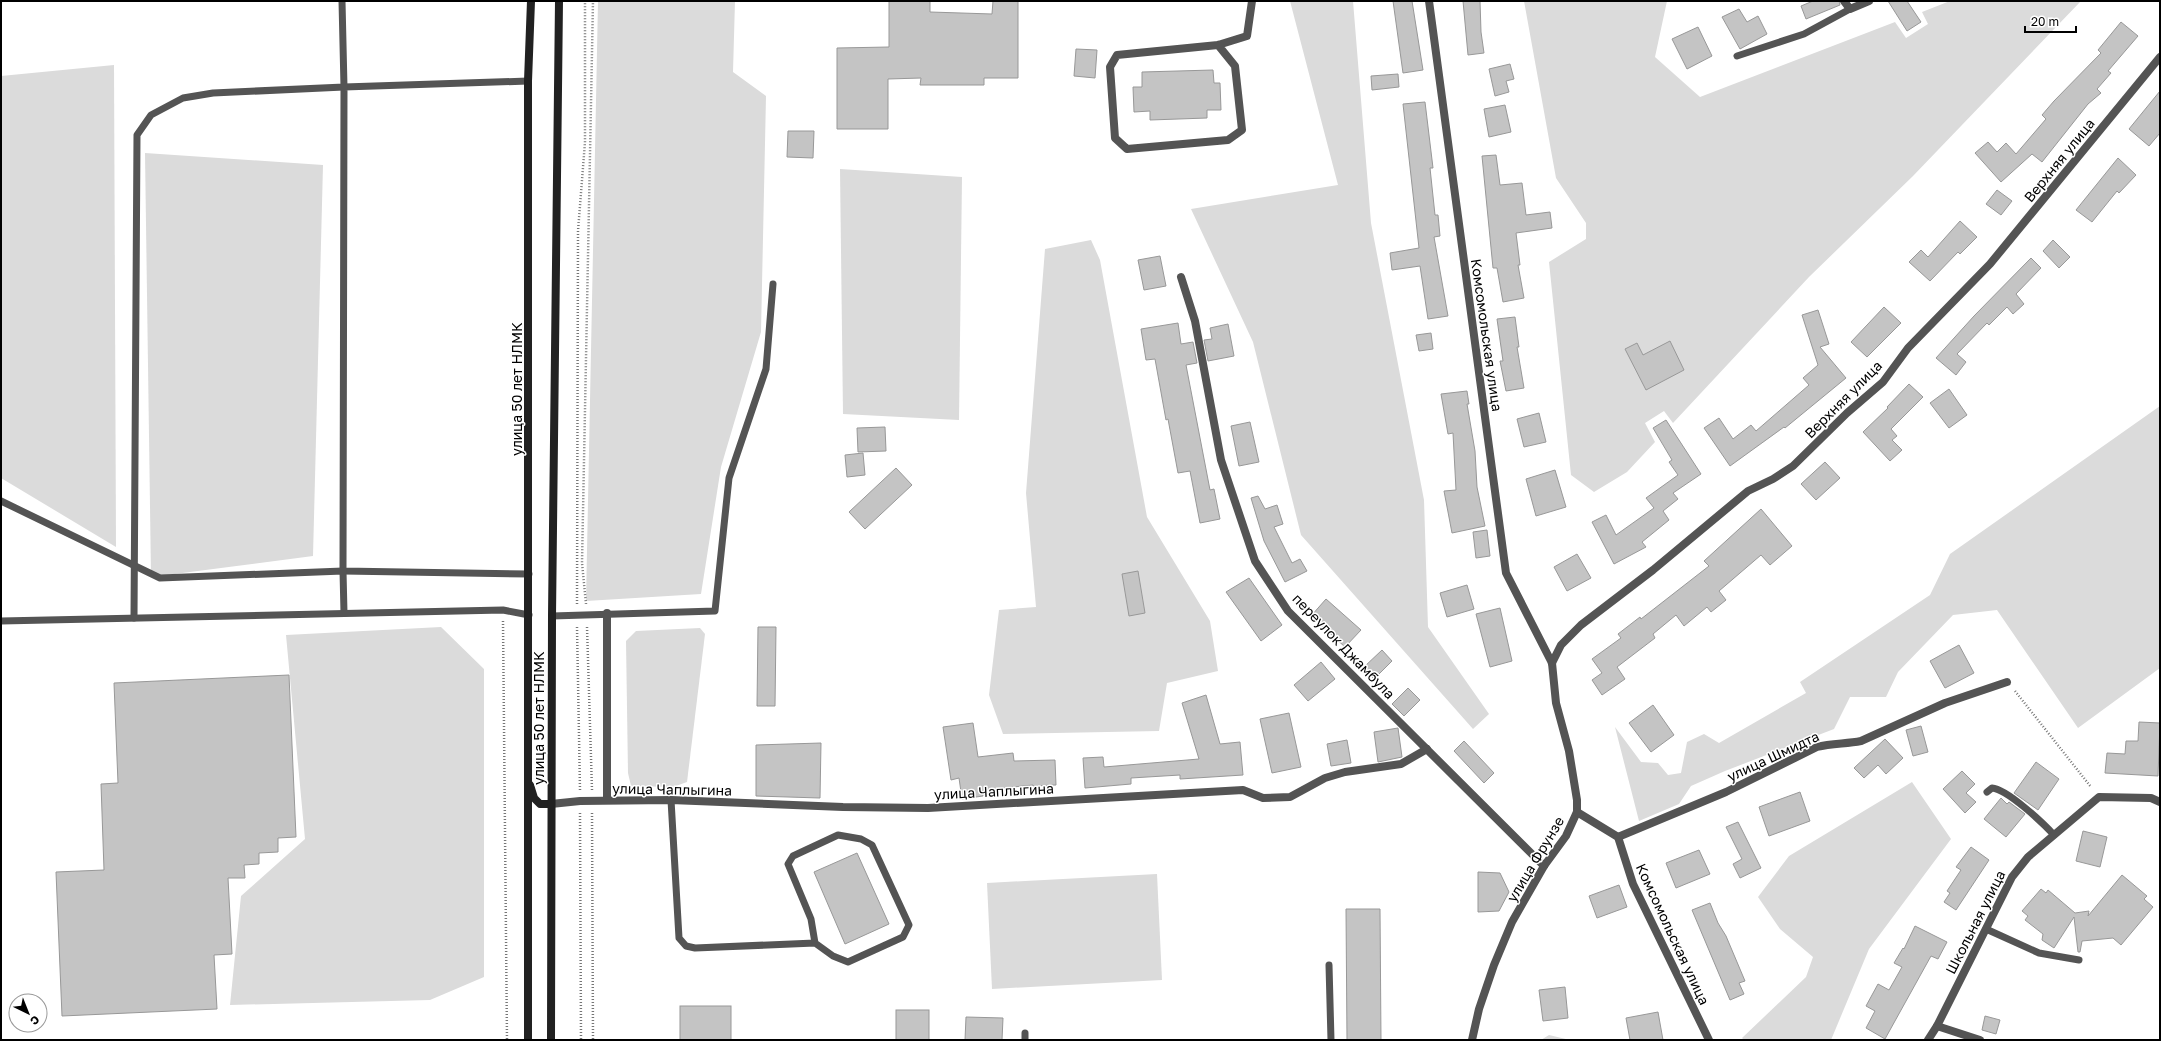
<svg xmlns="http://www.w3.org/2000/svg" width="2161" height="1041" font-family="'Golos Text',sans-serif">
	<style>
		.green { fill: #dbdbdb }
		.building { fill: #c4c4c4; stroke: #989898 }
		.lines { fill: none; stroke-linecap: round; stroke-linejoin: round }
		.path { stroke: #767676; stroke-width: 2.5; stroke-dasharray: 1 2; stroke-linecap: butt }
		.lane { stroke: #545454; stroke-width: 7 }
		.street { stroke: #545454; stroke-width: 8 }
		.secondary { stroke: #212121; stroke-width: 8 }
		.labels { text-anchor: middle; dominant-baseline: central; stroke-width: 3; stroke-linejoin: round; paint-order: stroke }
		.street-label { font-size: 14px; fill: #000; stroke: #fff }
	</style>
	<rect width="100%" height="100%" fill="#fff"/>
	<g class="green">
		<path d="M598 1H735L733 72 766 96 761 332 721 467 701 594 586 601Z"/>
		<path d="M1290 1H1353L1371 223 1424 500 1428 627 1489 714 1473 729 1301 535 1253 342 1191 209 1338 185Z"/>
		<path d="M1524 1H1667L1655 57 1700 97 1895 22 1906 38 1928 24 1922 12 1950 1H2081L1913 176 1809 277 1673 423 1664 411 1645 423 1655 442 1627 472 1594 492 1571 475 1549 262 1586 239V223L1556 178Z"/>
		<path d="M114 65 116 547 1 478V76Z"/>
		<path d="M145 153 323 165 313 556 151 577Z"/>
		<path d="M840 169 962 177 959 420 843 414Z"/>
		<path d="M1091 240 1100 260 1147 517 1210 621 1218 671 1167 683 1159 731 1003 734 989 695 999 610 1036 607 1026 493 1045 249Z"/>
		<path d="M2160 406V668L2078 728 1997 610 1953 615 1898 672 1886 697H1850L1834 729 1725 771 1691 786 1679 804 1639 821 1615 727 1641 762 1658 763 1668 775 1681 773 1687 742 1704 734 1719 743 1806 693 1800 682 1930 595 1950 554Z"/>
		<path d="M441 627 484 669V977L430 1000 230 1005 241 896 305 839 286 635Z"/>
		<path d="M700 628 705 634 687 782 673 787 631 786 628 773 626 641 636 631Z"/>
		<path d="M1912 782 1951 839 1869 949 1831 1040H1744L1742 1038 1806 977 1813 957 1780 929 1758 897 1789 856Z"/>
		<path d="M1157 874 1162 980 992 989 987 883Z"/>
		<path d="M1549 1035 1570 1040H1541Z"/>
	</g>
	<g class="building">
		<path d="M889 1H930V12L992 14 993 1H1018V78H984V85H920L921 78 888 79V129H837V48L889 47Z"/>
		<path d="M1393 1H1412L1423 70 1403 73Z"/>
		<path d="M1463 1H1480L1481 32 1484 53 1468 55Z"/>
		<path d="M1813 1H1839L1840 5 1806 19 1801 6Z"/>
		<path d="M1888 1H1907L1921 22 1907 31Z"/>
		<path d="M1739 9 1747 22 1758 16 1767 34 1740 49 1722 17Z"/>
		<path d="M2121 22 2138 36 2108 71 2111 73 2097 89 2101 93 2088 104 2042 162 2032 154 2001 182 1975 153 1988 142 1997 152 2006 143 2016 154 2046 119 2042 115 2054 101 2101 53 2098 50Z"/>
		<path d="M1698 27 1712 56 1687 69 1672 39Z"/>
		<path d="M1076 49 1097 50 1095 78 1074 76Z"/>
		<path d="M1510 64 1514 79 1506 81 1509 92 1495 96 1489 69Z"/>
		<path d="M1213 70 1214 83H1220L1221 110H1207V118L1150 120V111L1134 112 1133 87H1142V72Z"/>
		<path d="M1398 74 1399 87 1372 90 1371 76Z"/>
		<path d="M2160 91V133L2149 146 2129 129Z"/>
		<path d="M1425 102 1433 168H1430L1435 215H1438L1440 236 1434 237 1448 316 1428 319 1420 266 1392 270 1390 253 1419 248 1403 104Z"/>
		<path d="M1505 105 1511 132 1489 137 1484 109Z"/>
		<path d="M788 131H814L813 158 787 157Z"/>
		<path d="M1496 155 1500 185 1522 183 1526 215 1550 212 1552 228 1516 233 1520 265H1518L1524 298 1503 302 1497 268H1493L1482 156Z"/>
		<path d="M2118 158 2136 175 2119 193 2117 191 2092 222 2076 210Z"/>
		<path d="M1997 190 2012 201 2001 215 1986 204Z"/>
		<path d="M1960 221 1977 237 1960 254 1958 252 1930 281 1909 262 1921 250 1928 257Z"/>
		<path d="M2053 240 2070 257 2059 268 2043 251Z"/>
		<path d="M1160 256 1166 286 1144 290 1138 260Z"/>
		<path d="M2031 258 2041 268 2016 294 2024 304 2013 314 2007 307 1989 325 1987 323 1957 354 1966 362 1956 375 1936 358 1974 316Z"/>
		<path d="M1884 307 1901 323 1867 357 1851 342Z"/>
		<path d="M1818 310 1829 344 1820 347 1846 378 1785 428 1784 427 1730 466 1704 428 1719 418 1733 439 1751 425 1756 431 1809 385 1803 378 1818 365 1802 315Z"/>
		<path d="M1515 317 1519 347H1517L1524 388 1506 391 1500 361H1503L1497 319Z"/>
		<path d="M1178 323 1181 344 1193 342 1197 363 1186 365 1210 490 1214 489 1220 519 1200 523 1190 471 1178 473 1168 419 1166 420 1155 359 1146 360 1141 329Z"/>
		<path d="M1228 324 1234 356 1208 361 1204 340 1212 339 1210 328Z"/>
		<path d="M1431 333 1433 349 1419 351 1416 335Z"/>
		<path d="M1670 341 1684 370 1646 390 1625 349 1637 343 1643 355Z"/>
		<path d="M1909 384 1923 397 1891 429 1897 436 1892 440 1902 450 1890 461 1863 432 1888 408 1887 407Z"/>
		<path d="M1949 389 1967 415 1949 428 1930 403Z"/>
		<path d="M1467 391 1469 404H1467L1475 451 1477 487 1485 526 1452 533 1444 491 1456 490 1453 433 1448 434 1441 394Z"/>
		<path d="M1539 413 1546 442 1524 447 1517 419Z"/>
		<path d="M1666 420 1701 474 1673 493 1678 499 1663 511 1669 520 1642 542 1646 547 1614 564 1592 522 1606 515 1616 535 1654 508 1646 498 1678 475 1669 462 1672 460 1653 428Z"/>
		<path d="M1250 422 1259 462 1239 466 1231 426Z"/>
		<path d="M885 427 886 451 858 452 857 428Z"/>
		<path d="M863 453 865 475 847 477 845 455Z"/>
		<path d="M1825 462 1840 478 1816 500 1801 484Z"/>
		<path d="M896 468 912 485 865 529 849 512Z"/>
		<path d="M1555 470 1566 507 1536 516 1526 479Z"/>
		<path d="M1258 496 1265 509 1277 505 1283 524 1274 527 1292 563 1300 559 1307 571 1285 582 1264 541 1251 498Z"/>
		<path d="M1761 509 1792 546 1770 565 1761 555 1719 591 1726 600 1711 612 1707 607 1684 626 1676 615 1653 634 1655 638 1617 667 1625 679 1602 695 1592 680 1602 673 1592 659 1621 638 1618 634 1640 617 1641 619 1709 566 1704 561Z"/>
		<path d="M1487 530 1490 556 1476 558 1473 532Z"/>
		<path d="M1577 554 1591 578 1567 591 1554 567Z"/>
		<path d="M1138 571 1145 613 1129 616 1122 574Z"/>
		<path d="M1249 578 1282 625 1261 641 1226 592Z"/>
		<path d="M1467 585 1474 609 1447 617 1440 593Z"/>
		<path d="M1326 599 1361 630 1345 647 1311 616Z"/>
		<path d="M1500 608 1512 661 1490 667 1476 614Z"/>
		<path d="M758 627H776L775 706H757Z"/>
		<path d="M1959 645 1974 673 1945 688 1930 661Z"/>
		<path d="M1382 650 1392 661 1374 679 1364 667Z"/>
		<path d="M1321 662 1335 679 1308 701 1294 685Z"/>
		<path d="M289 675 296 837 278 838V852L259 853V864L244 865 245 878H228L232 954 214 955 217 1009 62 1016 56 872 104 870 101 784 118 783 114 683Z"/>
		<path d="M1408 688 1420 700 1404 716 1392 704Z"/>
		<path d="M1206 695 1220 744 1240 742 1243 775 1180 779V775L1131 778V784L1085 788 1083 758 1103 757 1104 767 1199 759 1182 703Z"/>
		<path d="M1653 705 1674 735 1651 752 1629 723Z"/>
		<path d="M1289 713 1301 767 1272 773 1260 719Z"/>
		<path d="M2139 722 2160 723 2158 776 2105 773 2107 753 2125 754 2126 741H2138Z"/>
		<path d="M973 723 978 757 1013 753 1014 761 1055 760 1056 785 1033 786V785L983 790V796L962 799 959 778 951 780 943 727Z"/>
		<path d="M1921 726 1928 752 1913 756 1906 730Z"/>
		<path d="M1398 728 1402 757 1378 762 1374 732Z"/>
		<path d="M1885 739 1903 758 1886 774 1878 765 1864 778 1854 768Z"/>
		<path d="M1347 740 1351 763 1331 766 1327 744Z"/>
		<path d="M1464 741 1494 773 1484 783 1454 751Z"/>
		<path d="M821 743 820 798 756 796V745Z"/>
		<path d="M2036 762 2059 779 2038 810 2014 793Z"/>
		<path d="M1962 771 1975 784 1966 793 1976 802 1965 813 1943 789Z"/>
		<path d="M1800 792 1810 821 1769 836 1759 807Z"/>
		<path d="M2001 798 2007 804 2009 802 2025 814 2006 837 1984 819Z"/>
		<path d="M1738 822 1761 868 1740 878 1733 864 1742 859 1726 827Z"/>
		<path d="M2083 831 2107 837 2100 867 2076 861Z"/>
		<path d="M1971 847 1989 860 1956 910 1944 902 1950 893 1947 891 1961 870 1956 867Z"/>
		<path d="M1699 850 1710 874 1676 888 1666 863Z"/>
		<path d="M857 853 889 924 845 944 814 872Z"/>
		<path d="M1478 872 1500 873 1509 892 1499 911 1478 912Z"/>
		<path d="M2122 875 2147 896 2144 899 2153 907 2121 945 2113 938 2082 941 2080 952H2078L2074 917 2054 948 2042 940 2043 934 2025 920 2028 916 2022 911 2041 889 2046 893 2048 890 2075 913 2089 911 2088 916Z"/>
		<path d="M1619 885 1627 907 1597 918 1589 896Z"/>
		<path d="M1710 903 1718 923 1726 936 1745 981 1739 983 1744 994 1730 1000 1692 910Z"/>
		<path d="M1346 909H1380L1381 1040H1347Z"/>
		<path d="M1915 926 1947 942 1938 959 1931 956 1885 1039 1866 1028 1875 1011 1866 1006 1878 984 1889 990 1902 967 1894 963 1903 948 1904 949Z"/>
		<path d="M1565 987 1568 1018 1543 1021 1539 990Z"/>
		<rect x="680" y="1006" width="51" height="34"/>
		<rect x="896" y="1010" width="33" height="30"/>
		<path d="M1658 1012 1663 1040H1630L1626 1018Z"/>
		<path d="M1985 1016 2000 1020 1996 1034 1982 1030Z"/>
		<path d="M966 1017 1003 1018 1002 1040H965Z"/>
	</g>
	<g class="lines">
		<g class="path">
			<path d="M577 604 578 231 585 142V1"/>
			<path d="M586 604 582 563 593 1"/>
			<path d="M503 621 507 1040"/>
			<path d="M577 627 580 790"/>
			<path d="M587 627 592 790"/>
			<path d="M2015 691 2091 787"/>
			<path d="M580 813 581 1040"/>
			<path d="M592 813 593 1040"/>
		</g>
		<g class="lane">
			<path d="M1737 56 1804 34 1850 9"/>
			<path d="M528 81 344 87 343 571 529 574"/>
			<path d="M1 501 160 578 343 571 344 613"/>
			<path d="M552 616 715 611 729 478 766 369 773 284"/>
			<path d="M134 618 137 135 151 115 183 98 213 93 344 87 342 1"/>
			<path d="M1 621 503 610 529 615"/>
			<path d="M1987 792 1992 788C2007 789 2043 823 2054 835"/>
			<path d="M671 800 679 938 686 946 695 948 815 943 833 956 848 962 903 937 909 925 872 845 861 839 838 835 793 856 788 864 811 919 815 943"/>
			<path d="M1986 929 2039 953 2079 960"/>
			<path d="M1329 965 1331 1040"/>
			<path d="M1025 1040V1033"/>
		</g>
		<g class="street">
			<path d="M1429 1 1506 573 1552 663 1556 703 1569 751 1577 800V812L1566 836 1544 866 1512 922 1494 965 1479 1009 1472 1040"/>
			<path d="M1844 1 1850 9 1869 1"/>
			<path d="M1218 45 1235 66 1242 130 1228 140 1127 149 1115 138 1110 67 1117 55 1218 45 1247 36 1252 1"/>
			<path d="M1181 277 1195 321 1221 460 1255 561 1288 611 1544 866"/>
			<path d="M1552 663 1561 645 1581 625 1653 570 1748 491 1773 479 1793 466 1847 413 1883 382 1908 348 1990 264 2160 57"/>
			<path d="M607 800V613"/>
			<path d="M551 804 580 801 671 800 843 807 928 808 1243 790 1263 798 1290 797 1325 778 1345 772 1401 764 1427 749"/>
			<path d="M1577 812 1618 837 1633 884 1709 1040"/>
			<path d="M1618 837 1726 792 1817 747C1832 743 1846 744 1861 741L1945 703 2007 682"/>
			<path d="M1937 1026 1980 1040"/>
			<path d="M1928 1040 1937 1026 2012 877 2028 857 2099 797 2151 798 2160 802"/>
		</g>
		<g class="secondary">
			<path d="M530 785 534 798 540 804H551"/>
			<path d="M528 1040V81L531 1"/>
			<path d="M551 1040 552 616 559 1"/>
		</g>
	</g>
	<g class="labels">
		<g class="street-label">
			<text transform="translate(2059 160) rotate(-51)">Верхняя улица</text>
			<text transform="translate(1487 335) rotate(82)">Комсомольская улица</text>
			<text transform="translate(516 389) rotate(-90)">улица 50 лет НЛМК</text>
			<text transform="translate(1843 399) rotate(-45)">Верхняя улица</text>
			<text transform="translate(1344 646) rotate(46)">переулок Джамбула</text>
			<text transform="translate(538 718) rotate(-90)">улица 50 лет НЛМК</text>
			<text transform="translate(1773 756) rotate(-25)">улица Шмидта</text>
			<text transform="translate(672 789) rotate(1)">улица Чаплыгина</text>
			<text transform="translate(994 791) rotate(-3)">улица Чаплыгина</text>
			<text transform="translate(1535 859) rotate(-59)">улица Фрунзе</text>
			<text transform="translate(1975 922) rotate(-63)">Школьная улица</text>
			<text transform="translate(1673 934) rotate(65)">Комсомольская улица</text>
		</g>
	</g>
	<rect width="2161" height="1041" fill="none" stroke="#000000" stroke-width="4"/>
	<g transform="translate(28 1013) rotate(137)"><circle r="19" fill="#ffffff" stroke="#999999"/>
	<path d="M0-3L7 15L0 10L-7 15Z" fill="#000000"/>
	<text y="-6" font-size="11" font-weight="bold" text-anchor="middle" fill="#000000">С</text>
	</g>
	<path d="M2025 26v6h51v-6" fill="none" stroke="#000000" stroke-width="2"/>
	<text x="2031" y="26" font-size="12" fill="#000000" stroke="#ffffff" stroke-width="3" paint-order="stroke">20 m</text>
</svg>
